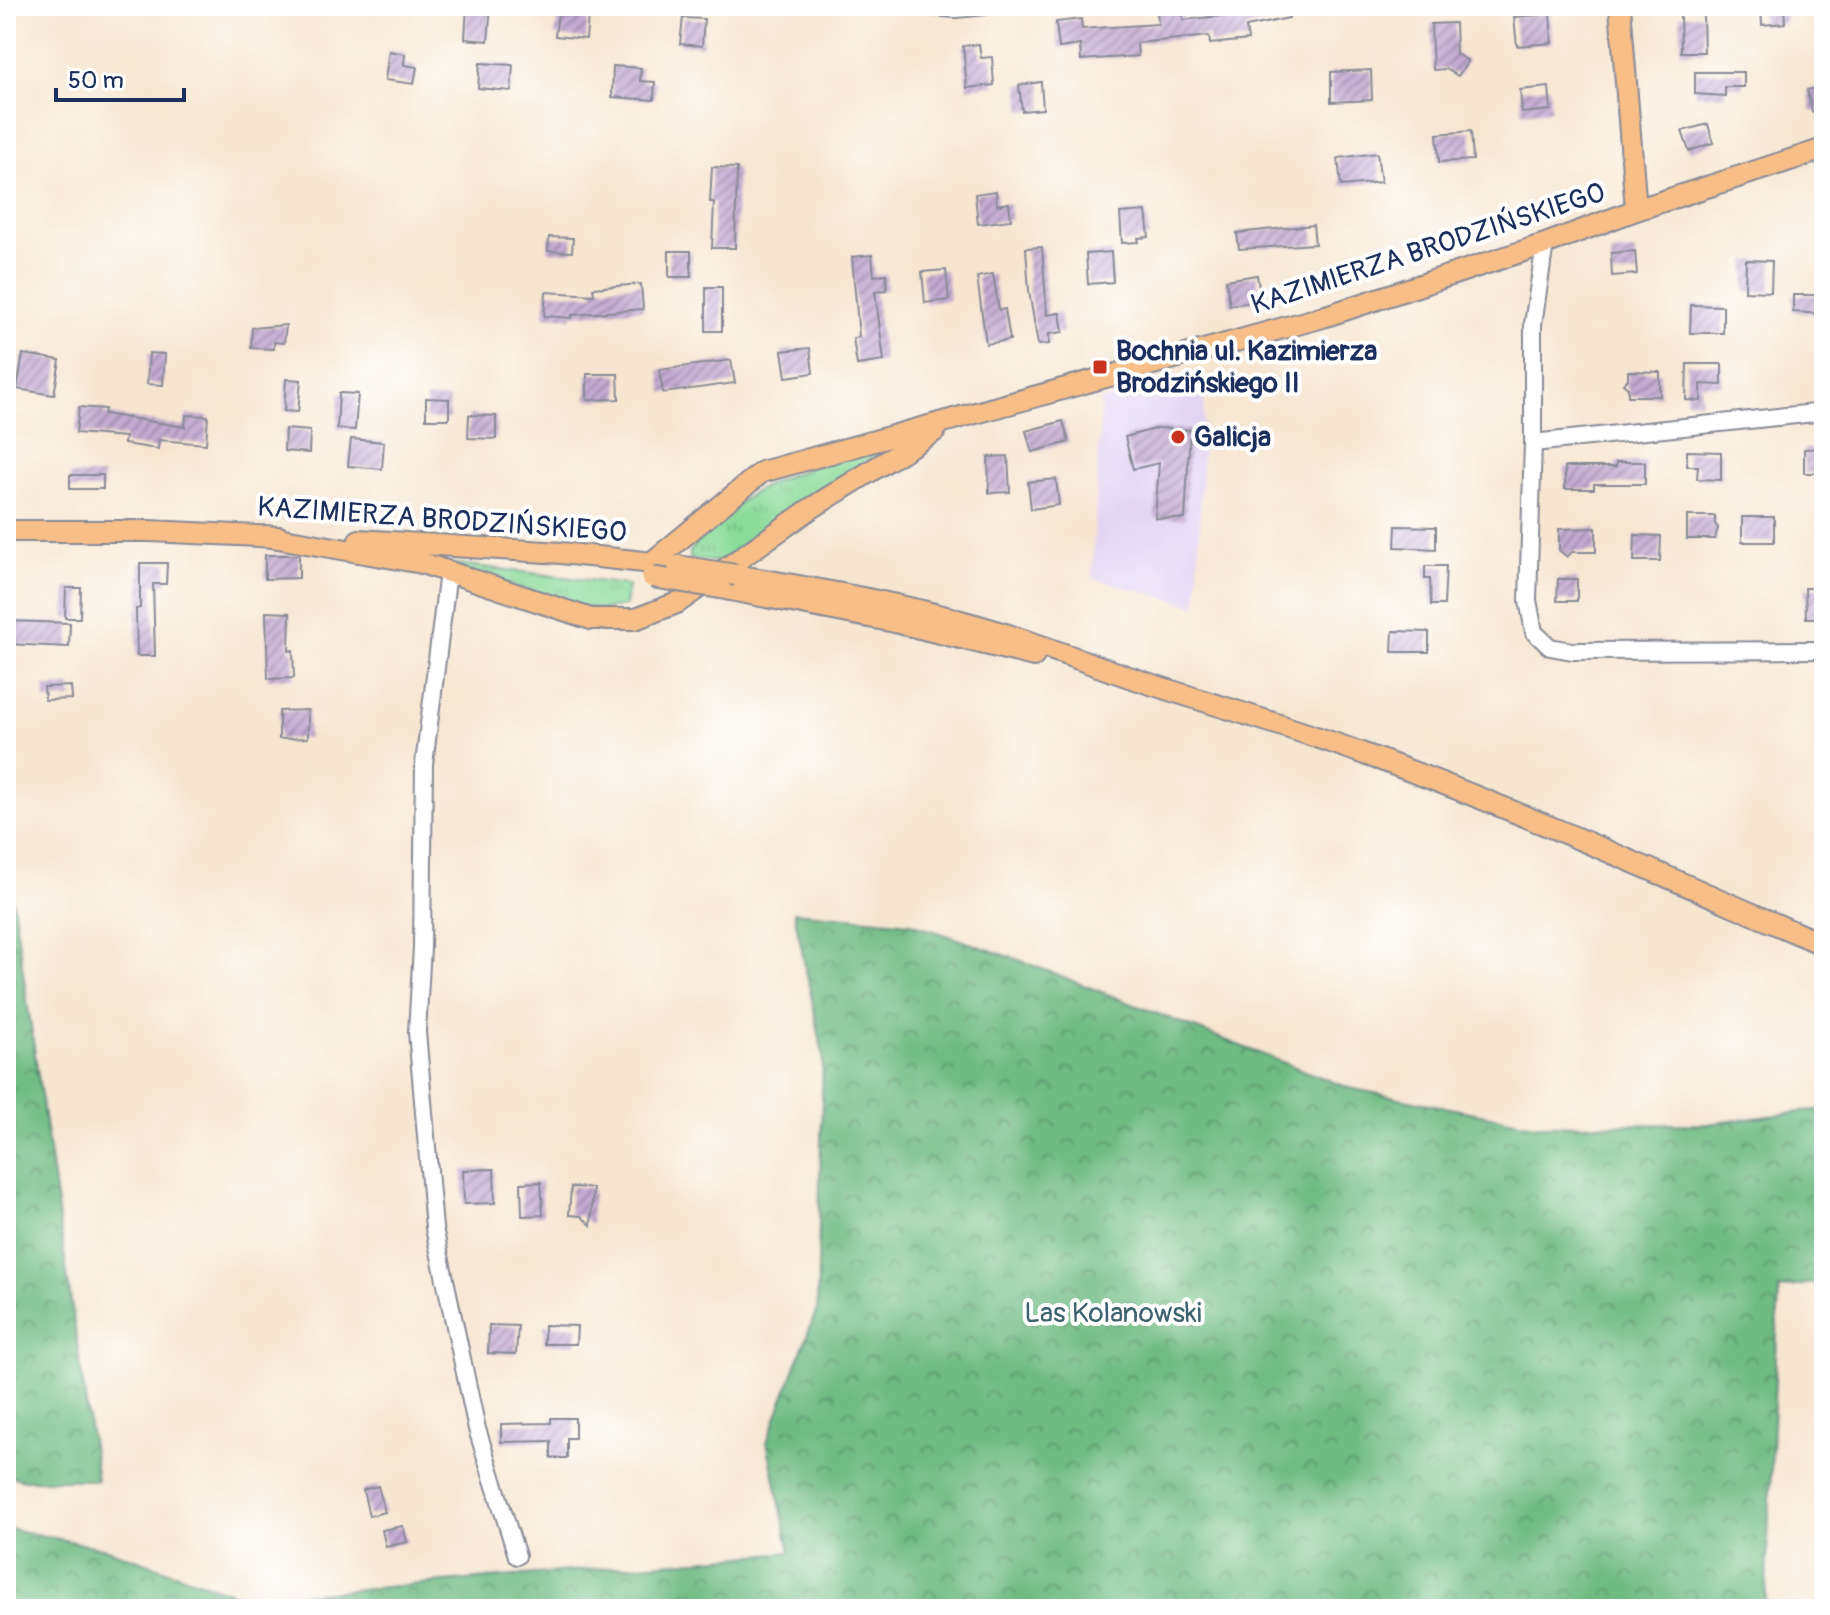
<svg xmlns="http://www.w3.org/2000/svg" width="1830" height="1615" font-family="Pangolin,sans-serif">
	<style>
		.built { fill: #e2d4f3 }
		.grass { fill: url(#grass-tufts); stroke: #53857c; stroke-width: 2 }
		.forest { fill: url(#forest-crowns); stroke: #467570; stroke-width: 2 }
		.building { fill: url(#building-hatch) }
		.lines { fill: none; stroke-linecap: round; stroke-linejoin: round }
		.minor-casing { stroke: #888a97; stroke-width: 20 }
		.major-casing { stroke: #888a97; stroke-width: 24 }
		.minor { stroke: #fff; stroke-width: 16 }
		.major { stroke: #f7be87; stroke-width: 20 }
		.major-bridge-casing { stroke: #888a97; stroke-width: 24; stroke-linecap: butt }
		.major-bridge { stroke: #f7be87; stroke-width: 20 }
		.poi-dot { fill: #c8321e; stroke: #fff; stroke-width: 3 }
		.labels { text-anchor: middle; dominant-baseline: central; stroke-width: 8; stroke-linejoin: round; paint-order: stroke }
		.street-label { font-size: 28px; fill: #1b2f5e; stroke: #fff }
		.poi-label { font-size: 28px; font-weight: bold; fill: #1b2f5e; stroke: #fff; text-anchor: start }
		.park-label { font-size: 28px; fill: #3d6370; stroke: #fff }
	</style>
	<defs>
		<pattern id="grass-tufts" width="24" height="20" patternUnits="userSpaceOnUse" patternTransform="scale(2)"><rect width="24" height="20" fill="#8bdb9a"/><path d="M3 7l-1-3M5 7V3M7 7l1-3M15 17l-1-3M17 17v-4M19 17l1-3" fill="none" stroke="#77bc87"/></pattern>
		<pattern id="forest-crowns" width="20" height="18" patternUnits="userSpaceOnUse" patternTransform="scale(2)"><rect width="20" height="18" fill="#70bb82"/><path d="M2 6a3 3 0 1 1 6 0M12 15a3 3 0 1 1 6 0" fill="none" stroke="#5b986e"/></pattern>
		<pattern id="building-hatch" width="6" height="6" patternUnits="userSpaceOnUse" patternTransform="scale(2)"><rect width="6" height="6" fill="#c2aad1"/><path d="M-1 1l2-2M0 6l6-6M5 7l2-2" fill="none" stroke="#9d8bad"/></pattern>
	</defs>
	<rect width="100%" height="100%" fill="#fff"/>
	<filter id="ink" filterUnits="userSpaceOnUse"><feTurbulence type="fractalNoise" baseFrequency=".0125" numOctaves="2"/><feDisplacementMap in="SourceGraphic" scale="16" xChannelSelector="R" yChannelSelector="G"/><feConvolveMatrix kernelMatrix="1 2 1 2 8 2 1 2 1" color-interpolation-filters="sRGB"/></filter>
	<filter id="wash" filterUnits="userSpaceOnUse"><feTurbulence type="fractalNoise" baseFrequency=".006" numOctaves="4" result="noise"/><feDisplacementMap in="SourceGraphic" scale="32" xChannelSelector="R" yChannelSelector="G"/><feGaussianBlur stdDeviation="1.8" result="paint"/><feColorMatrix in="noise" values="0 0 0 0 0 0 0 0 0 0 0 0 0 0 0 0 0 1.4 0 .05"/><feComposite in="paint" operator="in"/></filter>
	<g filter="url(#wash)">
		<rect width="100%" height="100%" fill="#f6e6d0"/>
		<path class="built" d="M1205 376 1197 606 1092 578 1101 401Z"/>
		<g class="grass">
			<path d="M892 445 776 517 720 562 690 559V552C741 479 812 466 892 445Z"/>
			<path d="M434 561 628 585 625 606 602 610 576 605Z"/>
		</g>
		<g class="forest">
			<path d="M6 855 97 1480H24L6 1475Z"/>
			<path d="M794 912 911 923 1019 960 1349 1088 1535 1125 1707 1124 1824 1109V1281L1779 1289 1765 1609H6V1528L107 1549 248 1599 790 1552 767 1442 817 1309 823 1054Z"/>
		</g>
		<g id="blocks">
			<g class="building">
				<path d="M467 6H491L488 41 465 39Z"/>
				<path d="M1229 6H1244L1245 9 1262 6H1286L1289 18 1246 27 1248 40 1210 44 1209 36 1137 43 1138 56 1081 60 1080 45 1059 48 1056 22 1081 19 1082 29 1158 24 1157 11 1182 9 1183 20 1230 15Z"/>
				<path d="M1761 6H1784L1785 23 1762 25Z"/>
				<path d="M558 14 588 17 586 39 555 36Z"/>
				<path d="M1550 14 1552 43 1517 46 1514 17Z"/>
				<path d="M1680 15H1703L1704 52H1681Z"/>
				<path d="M683 18 704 19 702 46 680 44Z"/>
				<path d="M1455 23 1456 54 1468 61 1458 76 1446 69 1433 70 1431 24Z"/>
				<path d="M979 44 981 58 992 57 994 85 967 88 963 46Z"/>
				<path d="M389 51 405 54 404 65 417 67 414 84 385 80Z"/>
				<path d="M480 63 513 65 511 91 478 88Z"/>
				<path d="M613 66 641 68 640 81 655 82 654 100 612 97Z"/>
				<path d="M1371 70 1372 100 1331 102V72Z"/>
				<path d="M1695 72H1744V87H1725V96L1695 94Z"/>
				<path d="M1041 82 1043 109 1022 111 1019 85Z"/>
				<path d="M1824 86V109L1812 112 1807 90Z"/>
				<path d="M1549 87 1551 110 1522 113 1520 90Z"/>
				<path d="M1708 124 1713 143 1689 151 1682 131Z"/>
				<path d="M1471 131 1473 160 1439 162 1437 134Z"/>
				<path d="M1377 153 1381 182 1341 186 1338 158Z"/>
				<path d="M712 167 737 168 735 248H712L714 202H710Z"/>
				<path d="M996 191 997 205 1009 203 1011 220 978 224 975 194Z"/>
				<path d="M1146 211 1149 237 1138 238 1139 242 1122 243 1120 213Z"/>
				<path d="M1313 225 1315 244 1239 249 1237 233Z"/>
				<path d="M549 237 573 238 572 252 548 251Z"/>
				<path d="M1042 247 1047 315 1060 313 1063 332 1049 334V344L1038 345 1029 291 1026 248Z"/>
				<rect x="669" y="251" width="22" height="26"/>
				<path d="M1635 251 1637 274 1612 276 1611 253Z"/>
				<path d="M1111 252 1113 282 1088 284 1086 254Z"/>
				<path d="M872 255 874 276 886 274 887 290 875 291 884 361 857 365 853 338 859 337 852 257Z"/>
				<path d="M1746 260 1772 261 1771 292 1745 291Z"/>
				<path d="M946 270 949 300 925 303 922 272Z"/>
				<path d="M993 274 999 310 1005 309 1010 340 986 344 977 277Z"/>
				<path d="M1257 275 1261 301 1230 305 1226 280Z"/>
				<path d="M641 284 643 309 572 315V318L544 316 546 292 594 295 593 288Z"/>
				<rect x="706" y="287" width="16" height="44"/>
				<path d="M1793 295H1824V314L1793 312Z"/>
				<path d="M1691 305 1723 306V333H1690Z"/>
				<path d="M286 325 284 343 274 342V349L251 348 252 328Z"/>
				<path d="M810 348 813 373 786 377 782 351Z"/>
				<path d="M149 353 165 354 163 385 147 384Z"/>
				<path d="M23 354 60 360 54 395 17 389Z"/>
				<path d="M731 360 735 383 663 393 659 370Z"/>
				<path d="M1687 364H1722V385L1701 384V401L1686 400Z"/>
				<path d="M1628 371 1660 372V396H1628V388L1623 384 1628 379Z"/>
				<path d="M587 374H618L619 399 587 400Z"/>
				<path d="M286 379 301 380 298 412 284 411Z"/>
				<path d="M339 393 358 394 355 430 337 429Z"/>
				<path d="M426 398 449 399V419H426Z"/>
				<path d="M79 407 105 409 104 414 185 427 186 415 208 416 206 444 159 440 158 449 124 444 125 437 76 433Z"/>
				<path d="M469 415 496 416V439L468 438Z"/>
				<path d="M1063 421 1069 442 1032 452 1026 431Z"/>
				<path d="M1158 428 1190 430 1185 519 1155 518 1159 463 1133 469 1125 437Z"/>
				<path d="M285 429 310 431 309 453 284 451Z"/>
				<path d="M351 439 384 442 382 469 348 466Z"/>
				<path d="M1824 448V473H1804V449Z"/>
				<path d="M1687 451 1721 452V480L1697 479 1698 466H1687Z"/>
				<path d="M1008 456 1010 492 989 493 988 457Z"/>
				<path d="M1616 462H1645V484H1594V489H1565V467H1616Z"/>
				<rect x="70" y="475" width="33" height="14"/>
				<path d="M1056 479 1059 505 1031 509 1028 482Z"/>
				<path d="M1687 516H1715V524L1718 528 1715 539H1687Z"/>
				<rect x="1742" y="517" width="32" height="25"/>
				<path d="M1396 526 1436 527V549L1395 547Z"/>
				<path d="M1596 528V552H1572L1567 557 1559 550V529Z"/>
				<path d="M1635 535 1661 536 1660 561H1634Z"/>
				<path d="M265 555H299V578L265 579Z"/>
				<path d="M140 563H167L166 584H153L155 656H137L136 609 140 608Z"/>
				<path d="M1425 566H1446L1444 605H1431L1430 579H1425Z"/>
				<path d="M1558 579H1577V601H1557Z"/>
				<path d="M66 588H81L80 618H65Z"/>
				<path d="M1805 588H1824L1823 618H1806Z"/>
				<path d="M266 612 290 613 289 651 293 650 294 678 268 679Z"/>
				<path d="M6 621 70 623 69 647 6 644Z"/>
				<path d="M1393 631 1429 632V652H1392Z"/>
				<path d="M71 686 72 699 45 700 44 687Z"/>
				<path d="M308 710V738L279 739V711Z"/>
				<path d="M494 1169 495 1203 464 1204 463 1170Z"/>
				<path d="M541 1182 543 1215 522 1216 521 1183Z"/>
				<path d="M571 1187 593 1188 591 1225 581 1216 569 1215Z"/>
				<path d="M489 1325 518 1326 516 1354 488 1353Z"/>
				<path d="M544 1325 577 1326 576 1344H544Z"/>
				<path d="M551 1418H575V1438H567V1458H551V1441L501 1442V1424L551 1423Z"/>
				<path d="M378 1486 385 1512 369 1516 363 1490Z"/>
				<path d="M403 1526 407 1542 386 1547 382 1530Z"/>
			</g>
		</g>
	</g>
	<g filter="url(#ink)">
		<use href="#blocks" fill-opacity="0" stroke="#888a97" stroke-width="2"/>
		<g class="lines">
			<g class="minor-casing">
				<g id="minor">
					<path d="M919 6 956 9 985 6"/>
					<path d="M1545 244 1533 324V443L1528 600 1534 632 1550 647 1572 651 1824 650"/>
					<path d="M1533 443 1824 412"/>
					<path d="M448 572 424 764 422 947 417 1032 434 1228 477 1429 517 1556"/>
				</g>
			</g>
			<g class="major-casing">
				<g id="major">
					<path d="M1620 6 1636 210"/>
					<path d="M6 531H149L279 537"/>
					<path d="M266 536 422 563 591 619H635L677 603 810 509 935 431"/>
					<path d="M359 540 561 553 662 564"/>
					<path d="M651 563 762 472 1323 317 1545 244 1636 210 1824 149"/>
					<path d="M736 575C815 589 895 602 972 624 1027 639 1079 660 1132 678 1210 704 1290 726 1367 755 1522 811 1673 880 1824 945"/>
					<path d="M720 588 895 622 1034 656"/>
				</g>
			</g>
			<use href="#minor" class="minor"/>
			<use href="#major" class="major"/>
			<g class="major-bridge-casing">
				<g id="major-bridge">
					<path d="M678 566 736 575"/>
					<path d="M652 577 720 588"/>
				</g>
			</g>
			<use href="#major-bridge" class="major-bridge"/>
		</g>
	</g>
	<g class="poi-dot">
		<rect x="1092" y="359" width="16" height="16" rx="4"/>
		<circle cx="1178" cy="437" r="8"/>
	</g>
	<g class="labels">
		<g class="street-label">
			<text transform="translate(1428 249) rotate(-18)">KAZIMIERZA BRODZIŃSKIEGO</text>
			<text transform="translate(442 520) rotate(4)">KAZIMIERZA BRODZIŃSKIEGO</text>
		</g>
		<g class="poi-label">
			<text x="1116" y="351">Bochnia ul. Kazimierza<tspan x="1116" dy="32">Brodzińskiego II</tspan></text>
			<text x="1194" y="437">Galicja</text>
		</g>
		<g class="park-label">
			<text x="1113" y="1313">Las Kolanowski</text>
		</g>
	</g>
	<rect width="1830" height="1615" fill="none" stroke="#fff" stroke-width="32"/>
	<path d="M56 88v12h128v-12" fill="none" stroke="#1b2f5e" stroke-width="4"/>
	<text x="68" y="88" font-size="24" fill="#1b2f5e" stroke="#ffffff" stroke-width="6" paint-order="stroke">50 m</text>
</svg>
